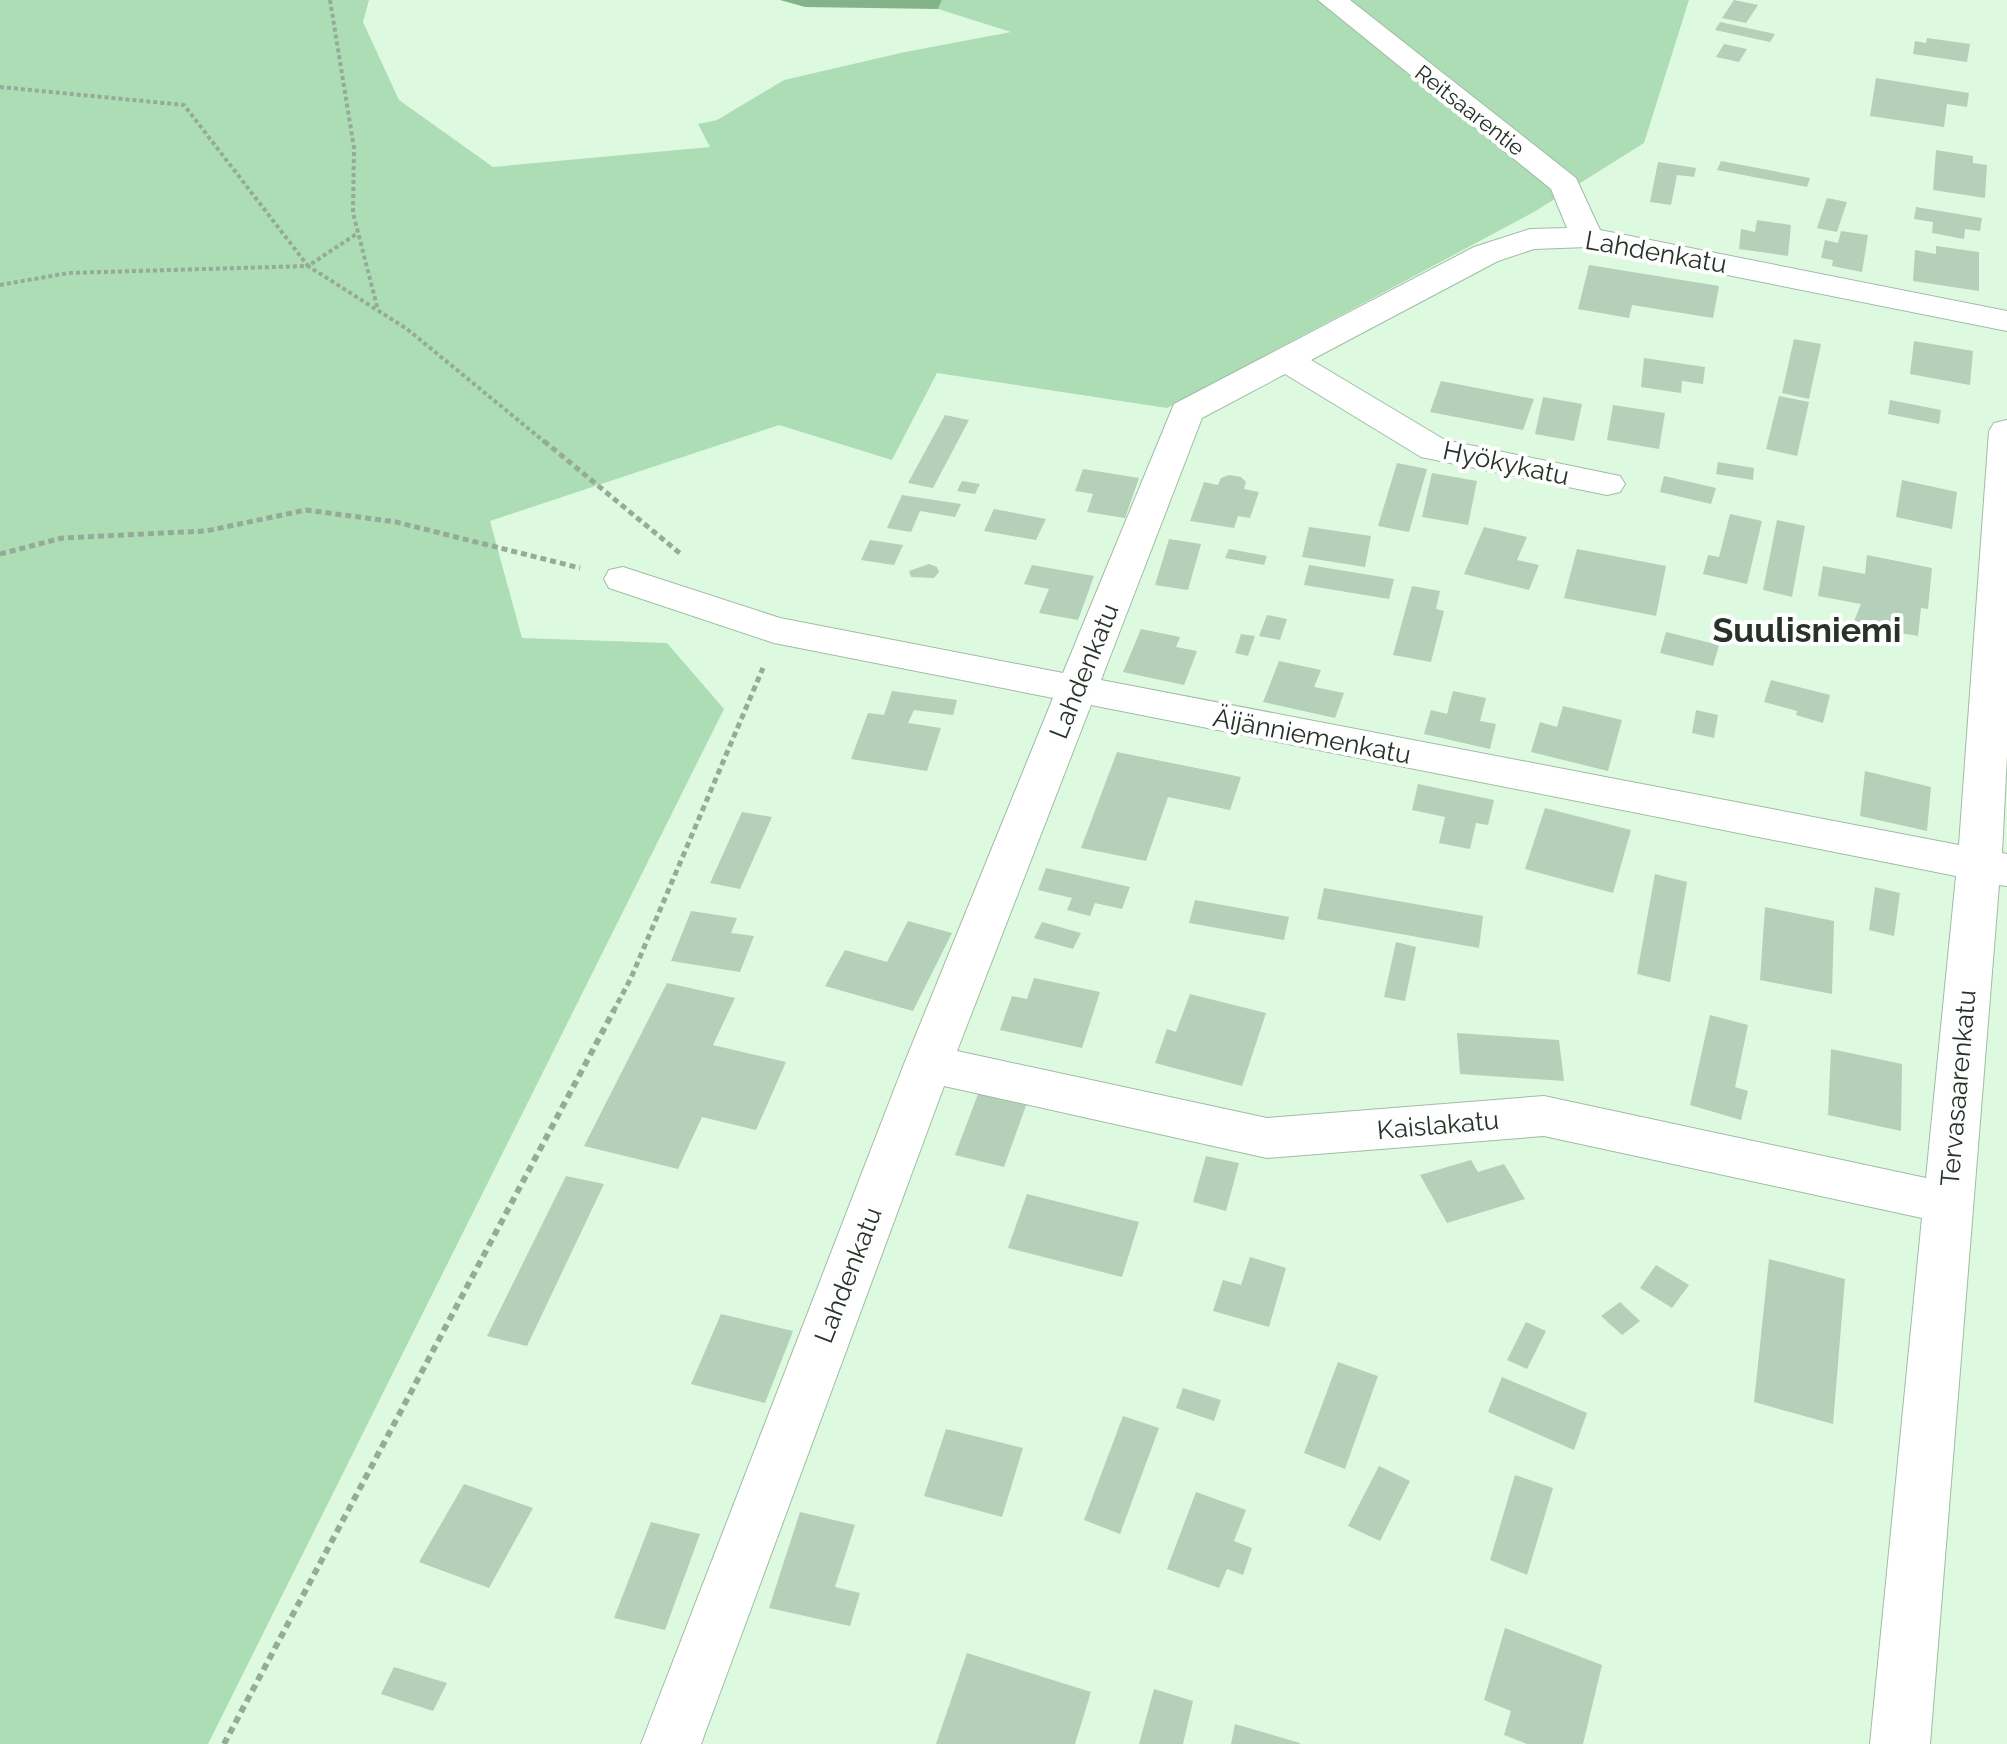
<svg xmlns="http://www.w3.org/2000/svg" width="2007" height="1744" font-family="Raleway,sans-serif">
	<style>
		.green { fill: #adddb4 }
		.water { fill: #82b389 }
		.building { fill: #b4d0b8 }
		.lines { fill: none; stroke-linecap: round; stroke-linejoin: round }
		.street-casing { stroke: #a0bca4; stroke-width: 2 }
		.path-far2 { stroke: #95ab97; stroke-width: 4; stroke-dasharray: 4 3; stroke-linecap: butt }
		.path-far1 { stroke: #95ab97; stroke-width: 5; stroke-dasharray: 6 4; stroke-linecap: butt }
		.path { stroke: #95ab97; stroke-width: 6; stroke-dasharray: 7 5; stroke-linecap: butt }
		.street { fill: #fff; fill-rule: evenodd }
		.labels { text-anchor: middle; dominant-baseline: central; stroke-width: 8; stroke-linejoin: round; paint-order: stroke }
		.far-street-label { font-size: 22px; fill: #273228; stroke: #fefefe }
		.street-label { font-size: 26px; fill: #273228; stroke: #fefefe }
		.district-label { font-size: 34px; font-weight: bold; fill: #273228; stroke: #fefefe }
	</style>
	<rect width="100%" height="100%" fill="#ddfae0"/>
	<path class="green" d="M0 0H369L363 22 399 100 493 167 710 147 698 124 717 120 784 80 905 52 1011 32 938 9 942 0H1689L1644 143 1534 212 1167 408 937 373 892 460 779 425 490 521 522 638 667 643 724 709 208 1744H0Z"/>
	<path class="water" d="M780 0H942L938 9 805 7Z"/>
	<g class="building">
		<path d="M1734 0 1758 5 1746 23 1722 18Z"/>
		<path d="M1720 22 1775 34 1770 42 1715 30Z"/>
		<path d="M1927 38 1970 44 1967 62 1913 54 1915 41 1926 43Z"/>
		<path d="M1724 44 1747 49 1739 62 1716 57Z"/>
		<path d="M1876 78 1969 93 1967 107 1947 104 1944 127 1870 116Z"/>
		<path d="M1936 150 1973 156V163L1987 165 1985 198 1933 190Z"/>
		<path d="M1721 161 1810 178 1807 187 1717 170Z"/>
		<path d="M1658 162 1696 168 1694 177 1677 175 1671 205 1650 202Z"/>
		<path d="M1827 198 1847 202 1837 232 1817 228Z"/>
		<path d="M1916 207 1982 218 1980 231 1965 229 1964 239 1932 233 1933 222 1914 219Z"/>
		<path d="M1757 220 1791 225 1788 256 1739 249 1741 229 1755 232Z"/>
		<path d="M1841 231 1868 235 1862 272 1832 266 1833 260 1821 258 1825 240 1838 243Z"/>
		<path d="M1936 246 1979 252V291L1913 281 1915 250 1936 254Z"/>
		<path d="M1589 265 1719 286 1713 318 1632 305 1629 318 1578 309Z"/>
		<path d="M1794 339 1821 344 1809 399 1782 393Z"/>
		<path d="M1914 341 1973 351 1970 385 1910 374Z"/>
		<path d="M1644 358 1705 367 1703 384 1682 381 1681 393 1641 387Z"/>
		<path d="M1441 381 1534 399 1523 430 1430 412Z"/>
		<path d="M1779 396 1809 402 1797 456 1766 449Z"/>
		<path d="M1543 397 1582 404 1574 441 1535 434Z"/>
		<path d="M1890 400 1941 410 1939 424 1888 414Z"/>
		<path d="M1613 405 1665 413 1659 449 1607 440Z"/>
		<path d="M945 415 969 420 933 488 908 483Z"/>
		<path d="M1718 462 1754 468 1753 480 1716 474Z"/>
		<path d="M1397 463 1427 469 1409 532 1378 526Z"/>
		<path d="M1083 469 1139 478 1125 518 1087 512 1093 494 1075 491Z"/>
		<path d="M1432 473 1477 481 1468 525 1422 517Z"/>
		<path d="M1229 475 1241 477 1246 482 1244 489 1259 492 1250 518 1238 516 1234 528 1190 521 1204 482 1218 485 1221 478Z"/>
		<path d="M1664 476 1716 488 1711 504 1660 492Z"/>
		<path d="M1902 480 1957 492 1952 529 1896 517Z"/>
		<path d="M962 481 980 484 975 494 957 491Z"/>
		<path d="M902 495 961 504 955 517 920 511 911 532 887 528Z"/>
		<path d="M994 509 1046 519 1036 540 984 531Z"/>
		<path d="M1730 514 1762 521 1747 584 1703 574 1708 555 1719 557Z"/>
		<path d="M1777 520 1805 526 1792 597 1763 590Z"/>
		<path d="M1309 527 1371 536 1365 567 1302 557Z"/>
		<path d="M1484 527 1527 537 1517 560 1539 565 1529 590 1464 574Z"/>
		<path d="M1169 539 1201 544 1188 590 1155 585Z"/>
		<path d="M870 540 903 545 894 565 861 560Z"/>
		<path d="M1229 549 1267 556 1264 565 1225 558Z"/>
		<path d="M1577 549 1666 566 1656 616 1564 598Z"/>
		<path d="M1867 555 1932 568 1928 609 1921 608 1918 636 1859 626 1854 621 1861 604 1818 596 1823 566 1865 574Z"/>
		<path d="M929 564 937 567 939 572 934 578 911 577 909 571Z"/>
		<path d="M1032 565 1094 576 1078 620 1039 613 1049 589 1024 584Z"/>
		<path d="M1309 565 1394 579 1389 599 1304 585Z"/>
		<path d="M1412 586 1440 591 1436 609 1444 611 1431 662 1393 655Z"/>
		<path d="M1267 615 1287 619 1280 640 1259 636Z"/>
		<path d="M1141 629 1180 637 1176 647 1197 651 1184 685 1123 672Z"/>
		<path d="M1666 632 1719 645 1713 666 1660 653Z"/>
		<path d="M1241 634 1255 636 1248 656 1235 653Z"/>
		<path d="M1279 661 1321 670 1314 687 1344 693 1335 718 1263 702Z"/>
		<path d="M1771 680 1830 695 1823 723 1796 715 1797 711 1764 702Z"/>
		<path d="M892 691 957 700 953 715 914 710 908 723 941 728 927 771 851 759 868 713 884 715Z"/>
		<path d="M1453 691 1486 698 1480 721 1496 724 1490 749 1424 734 1431 710 1447 714Z"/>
		<path d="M1563 706 1622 720 1608 771 1531 752 1540 722 1557 727Z"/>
		<path d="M1696 710 1718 715 1714 738 1692 733Z"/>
		<path d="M1117 752 1241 777 1230 810 1168 797 1146 861 1081 848Z"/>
		<path d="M1865 771 1931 787 1927 831 1860 816Z"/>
		<path d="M1418 784 1494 800 1488 825 1476 823 1470 849 1439 843 1445 817 1412 810Z"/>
		<path d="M1545 808 1631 830 1613 893 1525 869Z"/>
		<path d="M742 812 772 817 740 889 710 883Z"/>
		<path d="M1046 868 1130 887 1122 909 1095 903 1090 916 1067 910 1072 898 1038 890Z"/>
		<path d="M1655 874 1687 882 1670 982 1637 974Z"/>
		<path d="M1875 887 1900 893 1894 936 1869 930Z"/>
		<path d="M1324 888 1483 916 1479 948 1317 919Z"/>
		<path d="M1195 900 1289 917 1284 940 1189 923Z"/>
		<path d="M1765 907 1834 921 1832 994 1760 980Z"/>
		<path d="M691 911 737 918 731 933 754 936 740 972 671 961Z"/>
		<path d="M908 921 952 933 913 1011 825 986 845 950 887 962Z"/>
		<path d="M1042 922 1081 933 1073 949 1034 938Z"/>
		<path d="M1396 942 1416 947 1405 1001 1384 997Z"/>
		<path d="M1034 978 1100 992 1082 1048 1000 1030 1012 996 1027 999Z"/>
		<path d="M667 983 735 998 713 1045 786 1062 756 1130 702 1117 678 1169 584 1146Z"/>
		<path d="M1190 994 1266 1013 1242 1086 1155 1063 1167 1029 1176 1032Z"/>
		<path d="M1710 1015 1748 1025 1735 1087 1748 1091 1741 1120 1690 1105Z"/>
		<path d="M1457 1033 1559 1040 1564 1081 1460 1074Z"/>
		<path d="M1831 1049 1902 1064 1901 1131 1828 1115Z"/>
		<path d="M981 1086 1029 1097 1004 1167 955 1155Z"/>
		<path d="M1206 1156 1239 1163 1226 1211 1193 1202Z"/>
		<path d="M1471 1160 1478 1172 1504 1164 1525 1199 1447 1223 1420 1175Z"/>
		<path d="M566 1176 604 1184 527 1346 487 1336Z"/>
		<path d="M1027 1194 1139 1222 1122 1277 1008 1248Z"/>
		<path d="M1250 1257 1286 1268 1269 1327 1213 1311 1223 1280 1241 1285Z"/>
		<path d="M1769 1259 1845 1279 1833 1424 1754 1402Z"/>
		<path d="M1656 1265 1689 1285 1672 1308 1640 1288Z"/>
		<path d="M1620 1302 1640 1321 1622 1335 1601 1316Z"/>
		<path d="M721 1314 793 1331 765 1403 691 1384Z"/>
		<path d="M1526 1322 1546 1331 1527 1369 1507 1360Z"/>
		<path d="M1338 1362 1378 1376 1345 1469 1304 1453Z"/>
		<path d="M1502 1377 1587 1413 1574 1450 1488 1412Z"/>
		<path d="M1183 1388 1221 1400 1214 1421 1176 1408Z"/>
		<path d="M1123 1416 1159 1428 1120 1534 1084 1520Z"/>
		<path d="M946 1429 1023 1448 1002 1517 924 1496Z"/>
		<path d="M1379 1466 1410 1481 1380 1541 1348 1526Z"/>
		<path d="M1515 1475 1553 1488 1527 1575 1490 1560Z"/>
		<path d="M464 1484 533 1508 489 1588 419 1562Z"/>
		<path d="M1196 1492 1246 1510 1234 1541 1252 1548 1243 1575 1227 1569 1219 1588 1167 1569Z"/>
		<path d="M800 1512 855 1525 835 1587 860 1593 850 1626 769 1608Z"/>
		<path d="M651 1522 700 1534 665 1630 614 1618Z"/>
		<path d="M1505 1628 1602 1665 1583 1744H1527L1504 1735 1511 1711 1484 1700Z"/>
		<path d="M967 1653 1091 1692 1075 1744H936Z"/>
		<path d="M394 1667 447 1683 433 1711 381 1694Z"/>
		<path d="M1154 1689 1193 1701 1183 1744H1139Z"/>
		<path d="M1235 1724 1300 1743V1744H1231Z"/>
	</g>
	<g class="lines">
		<g class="street-casing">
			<path id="street" d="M1318 0H1350L1576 178 1600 230 2007 311V331L1587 247 1534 249 1498 261 1311 360 1445 440 1620 476 1625 484 1620 492 1607 495 1421 457 1285 374 1202 418 1101 680 1959 845 1989 431 1994 423 2007 420V755L2002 853 2007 854V886L1999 885 1930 1744H1870L1922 1218 1544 1136 1267 1158 944 1086 701 1744H641L904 1064 1053 698 774 643 609 588 604 579 609 570 623 567 780 618 1063 673 1174 404 1474 247 1530 229 1567 228 1551 189ZM1091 705 1956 876 1926 1178 1544 1096 1267 1118 957 1051Z"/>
		</g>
		<g class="path-far2">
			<path d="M330 0 354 148 353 213 378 310"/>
			<path d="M0 87 184 105 308 266 358 233"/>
			<path d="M0 285 68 273 308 266 407 329 546 443"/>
		</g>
		<g class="path-far1">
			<path d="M544 441 682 555"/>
			<path d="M0 554 62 538 206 531 306 510 396 522 580 568"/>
			<path d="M613 1012 631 978 763 668"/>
		</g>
		<path class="path" d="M224 1744 614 1010"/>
		<use href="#street" class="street"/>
	</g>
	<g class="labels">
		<g class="far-street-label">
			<text transform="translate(1470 110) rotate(38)">Reitsaarentie</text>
		</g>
		<g class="street-label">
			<text transform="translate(1656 252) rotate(10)">Lahdenkatu</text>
			<text transform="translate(1506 463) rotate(12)">Hyökykatu</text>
			<text transform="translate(1084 671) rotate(-68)">Lahdenkatu</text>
			<text transform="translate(1312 736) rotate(11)">Äijänniemenkatu</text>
			<text transform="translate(1958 1088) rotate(-85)">Tervasaarenkatu</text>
			<text transform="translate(1438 1125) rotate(-5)">Kaislakatu</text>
			<text transform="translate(848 1275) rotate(-69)">Lahdenkatu</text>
		</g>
		<g class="district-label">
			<text x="1807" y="630">Suulisniemi</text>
		</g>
	</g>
</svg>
